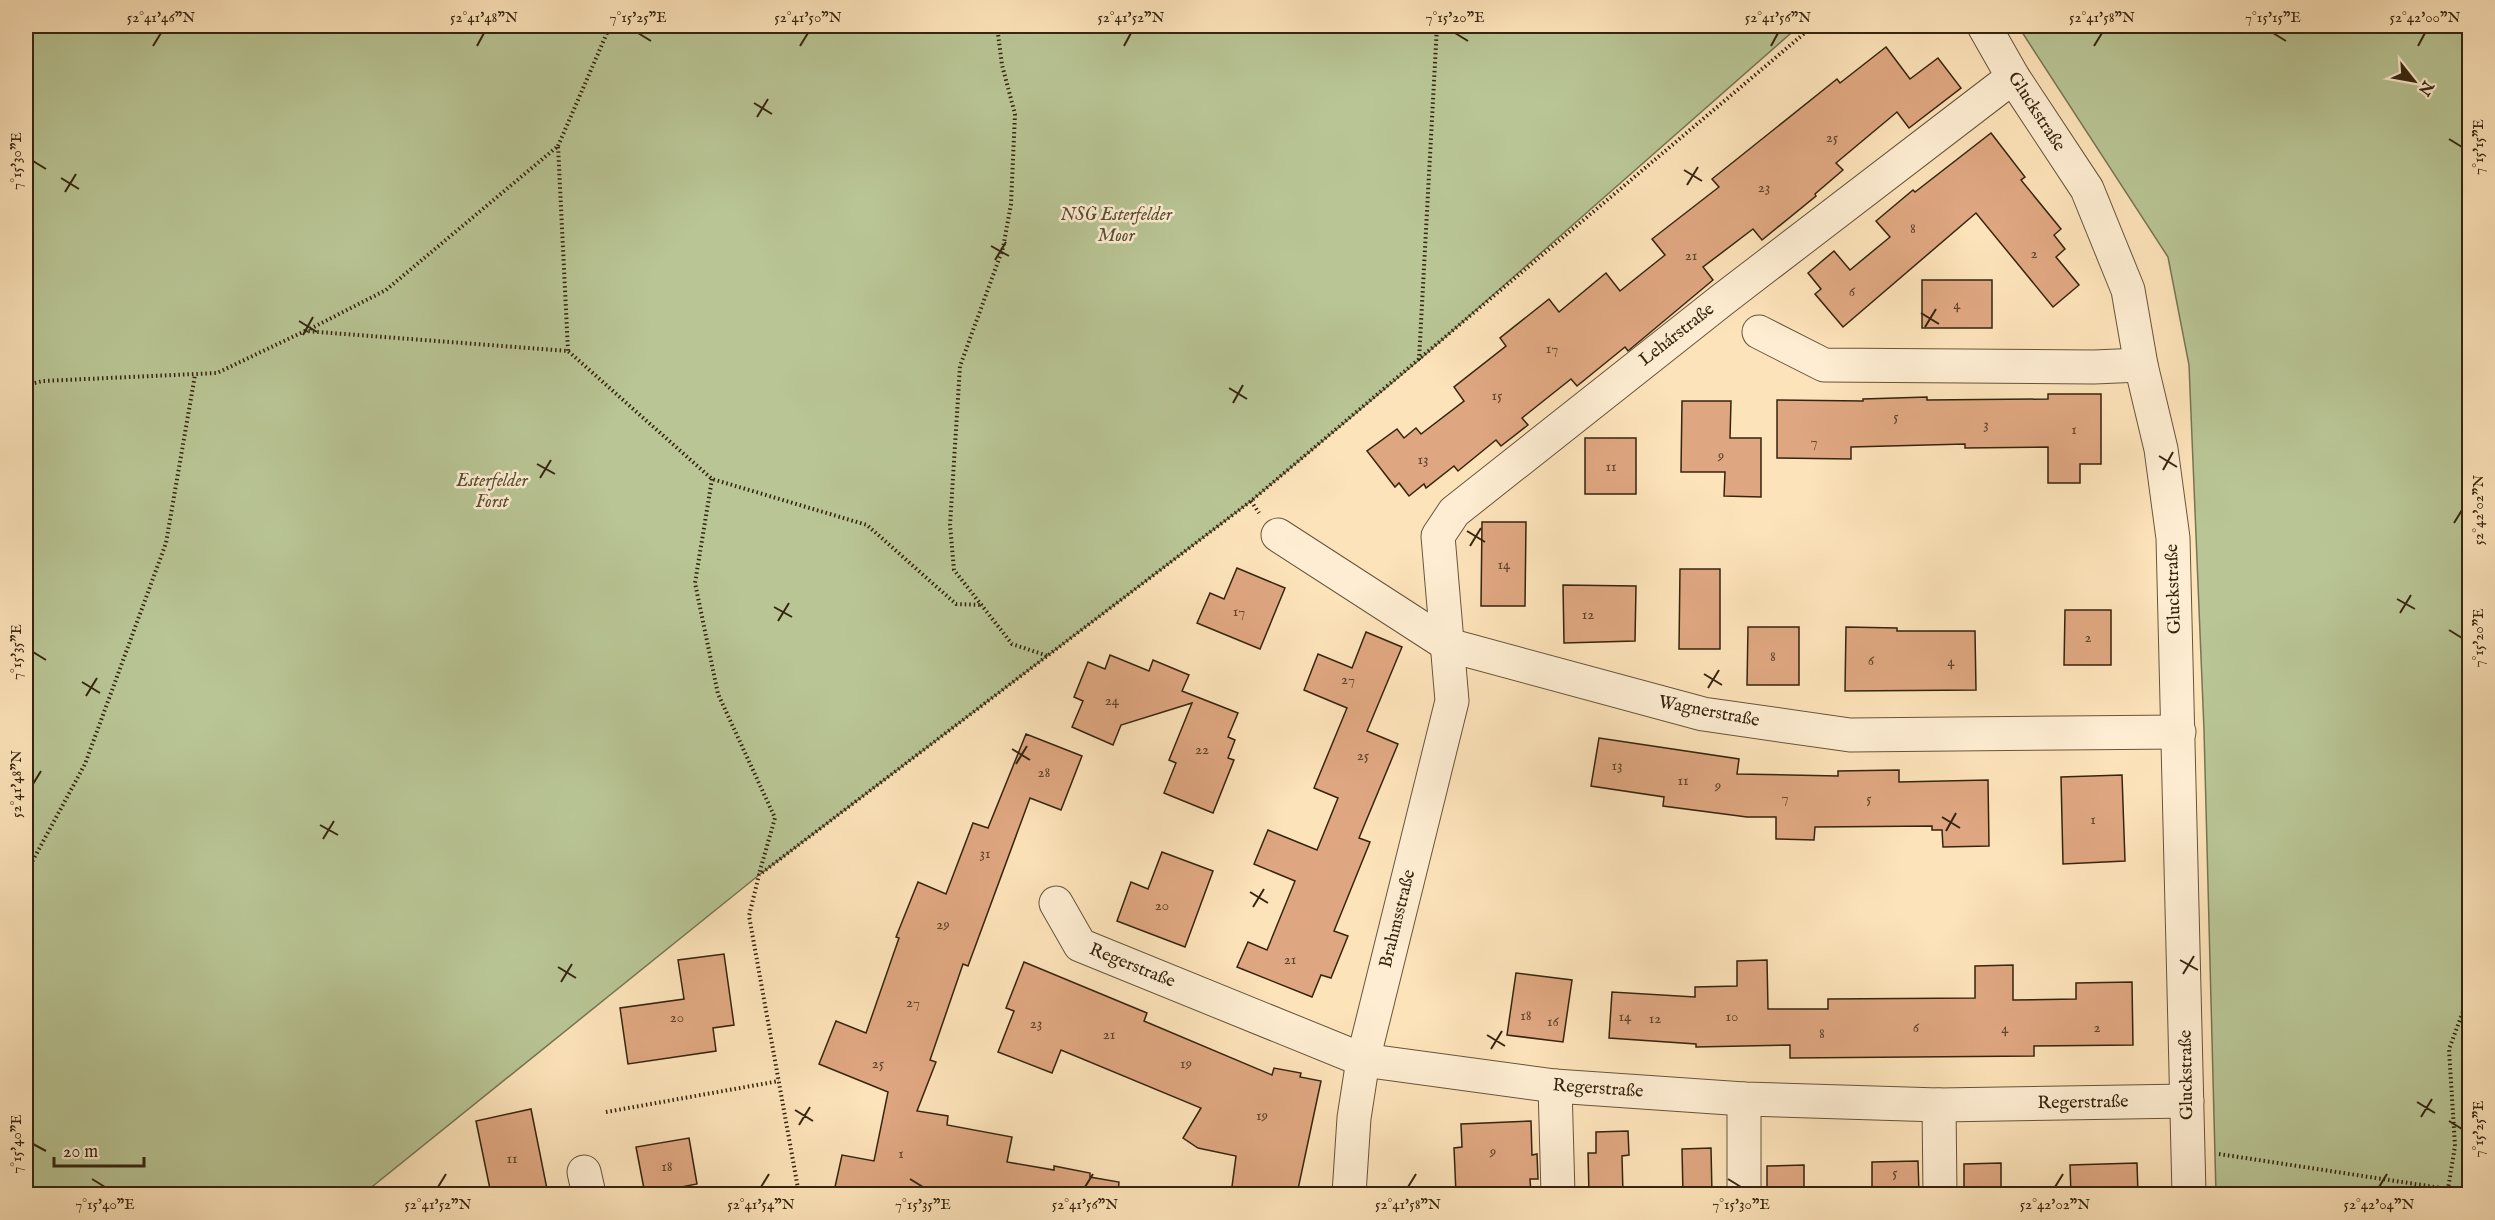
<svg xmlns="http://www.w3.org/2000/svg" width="2495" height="1220" font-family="'IM FELL English',serif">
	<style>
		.green { fill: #b9c595; stroke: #777552; stroke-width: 1.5 }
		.building { fill: #dfa781; stroke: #35250f; stroke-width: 1.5 }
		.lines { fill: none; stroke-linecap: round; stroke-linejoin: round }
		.minor-casing { stroke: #67543a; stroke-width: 35 }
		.path { stroke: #35250f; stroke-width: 4; stroke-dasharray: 1.5 3; stroke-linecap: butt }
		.minor { stroke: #feedd2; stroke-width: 33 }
		.ticks { fill: none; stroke: #35250f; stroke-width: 2 }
		.labels { text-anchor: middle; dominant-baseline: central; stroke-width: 5; stroke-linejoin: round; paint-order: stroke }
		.number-label { font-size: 15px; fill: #60462c }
		.street-label { font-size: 18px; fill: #35250f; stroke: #feedd2 }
		.park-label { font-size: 18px; font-style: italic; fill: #564d30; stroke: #feedd2 }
		.neatline { fill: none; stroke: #35250f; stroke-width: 2 }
		.ticks-label { font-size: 15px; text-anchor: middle; fill: #35250f }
	</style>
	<rect width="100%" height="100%" fill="#fde3ba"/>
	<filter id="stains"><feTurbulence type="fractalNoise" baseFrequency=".00333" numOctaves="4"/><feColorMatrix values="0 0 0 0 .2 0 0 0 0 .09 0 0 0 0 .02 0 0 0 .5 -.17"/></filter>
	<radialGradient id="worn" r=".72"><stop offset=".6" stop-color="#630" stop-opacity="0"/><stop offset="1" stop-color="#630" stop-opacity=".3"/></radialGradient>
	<g class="green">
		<path d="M26 26H1799L1418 361 1251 501 759 875 363 1194H26Z"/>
		<path d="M2018 26H2469V1194H2216L2204 730 2189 365 2168 257Z"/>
	</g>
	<g class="building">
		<path d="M1886 47 1910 79 1938 58 1961 88 1909 128 1897 112 1836 163 1843 170 1815 194 1816 196 1762 240 1753 229 1703 267 1713 280 1628 351 1625 347 1577 386 1571 379 1522 418 1528 425 1501 446 1496 440 1458 471 1454 466 1426 488 1424 484 1409 496 1399 483 1395 487 1367 451 1397 429 1404 438 1416 428 1421 434 1464 401 1454 387 1506 346 1500 338 1549 299 1559 312 1606 273 1620 291 1665 255 1652 239 1719 187 1712 179 1837 79 1840 83Z"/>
		<path d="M1991 133 2025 177 2021 180 2061 229 2054 235 2065 249 2056 257 2079 285 2053 307 1976 213 1843 327 1815 294 1821 289 1808 273 1834 251 1850 270 1890 237 1876 221 1913 190 1915 192Z"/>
		<rect x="1922" y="280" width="70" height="48"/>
		<path d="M2048 394H2101V464H2080V483H2048V447L1965 448V444L1851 447V459L1777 458V400L1863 401V399L1927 397V400L2048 399Z"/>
		<path d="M1682 401H1731L1730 438H1761V497L1724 496 1725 472H1681Z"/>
		<rect x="1585" y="438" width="51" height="56"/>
		<path d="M1482 522H1526L1525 606H1481Z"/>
		<path d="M1237 568 1285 588 1260 649 1197 623 1210 593 1224 599Z"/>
		<path d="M1680 569H1720V649H1679Z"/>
		<path d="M1563 585 1636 586 1635 641 1564 643Z"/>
		<path d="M2065 610H2111V665H2064Z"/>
		<path d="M1748 627H1799V685H1747Z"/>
		<path d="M1846 627 1897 628V631H1975L1976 690 1845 691Z"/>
		<path d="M1366 632 1402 647 1367 731 1398 744 1359 838 1370 842 1334 931 1348 936 1331 978 1321 975 1312 997 1237 967 1248 942 1267 950 1295 881 1254 864 1268 830 1317 850 1338 798 1314 788 1347 708 1304 690 1318 654 1352 668Z"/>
		<path d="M1110 655 1149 671 1153 660 1189 675 1182 691 1238 713 1228 737 1235 740 1228 758 1234 760 1213 813 1164 793 1176 763 1169 760 1192 703 1121 725 1113 745 1072 727 1083 701 1074 697 1088 662 1105 669Z"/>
		<path d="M1026 734 1082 756 1061 810 1030 798 968 966 963 964 930 1060 936 1062 917 1111 948 1116 947 1125 1012 1137 1007 1162 1054 1170V1166L1090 1173V1177L1119 1182 1118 1194H878L835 1187 842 1155 874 1161 888 1092 819 1064 836 1021 866 1033 899 938 896 937 918 882 946 894 973 823 988 828Z"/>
		<path d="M1599 738 1739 759 1737 774 1838 776V771L1899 770V782L1988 780 1989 846 1943 847 1942 830H1932V826L1815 827 1814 840 1776 839V817H1747L1663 806 1664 797 1591 786Z"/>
		<path d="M2122 775 2125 861 2063 864 2061 777Z"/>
		<path d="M1162 852 1213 871 1185 947 1117 921 1131 882 1148 889Z"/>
		<path d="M724 954 734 1025 713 1028 716 1051 628 1064 620 1008 684 999 678 960Z"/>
		<path d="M1767 960 1768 1009H1828V999L1975 998V966L2013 965V1000L2076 999V983L2132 982 2133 1045 2034 1046V1056L1790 1058V1045L1696 1047V1044L1609 1038 1612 992 1695 997V987L1737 986V961Z"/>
		<path d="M1024 962 1147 1013 1144 1021 1272 1075 1274 1068 1301 1073 1300 1077 1321 1081 1297 1194H1231L1236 1156 1198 1148 1183 1138 1201 1108 1061 1050 1052 1073 998 1052 1014 1011 1006 1008Z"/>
		<path d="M1516 973 1572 980 1563 1042 1507 1035Z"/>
		<path d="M531 1109 548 1194H491L476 1121Z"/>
		<path d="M1531 1121 1532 1155 1537 1154 1538 1179H1530L1531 1194H1456L1454 1148 1462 1147 1461 1124Z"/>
		<path d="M1628 1131 1629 1155 1622 1156 1623 1194H1589L1588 1153H1596V1132Z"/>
		<path d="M689 1138 697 1184 645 1194 636 1147Z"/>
		<path d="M1711 1148 1712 1194H1683L1682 1149Z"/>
		<path d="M1918 1161 1919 1194H1872V1162Z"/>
		<path d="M2001 1163V1194H1964V1164Z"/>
		<path d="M2137 1163 2138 1194H2071L2070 1165Z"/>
		<path d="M1804 1165V1194H1767V1166Z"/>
	</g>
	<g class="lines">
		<g class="minor-casing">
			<g id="minor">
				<path d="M1984 26 2013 77 2087 189 2128 290 2141 365 2161 449 2173 538 2189 1194"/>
				<path d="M1759 332 1824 365 2094 367 2141 365"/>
				<path d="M1278 535 1448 645 1703 714 1850 735 2179 732"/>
				<path d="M1056 903 1080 945 1363 1060 1555 1086 1744 1099 1939 1105 2187 1101"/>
				<path d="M1555 1086 1558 1194"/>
				<path d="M1744 1099V1194"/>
				<path d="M1939 1105 1940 1194"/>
				<path d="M584 1172 589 1194"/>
				<path d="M1349 1194 1354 1118 1363 1060 1452 701 1438 536 1454 512 1722 300 2013 77"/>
			</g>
		</g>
		<g class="path">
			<path d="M997 26 1002 65 1015 114 1011 204 1003 248 960 366 950 525 954 570 1012 644 1048 656"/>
			<path d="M558 146 610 26"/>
			<path d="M306 331 386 290 558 146 568 351"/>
			<path d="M1419 360 1437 26"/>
			<path d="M26 385 43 381 217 373 305 331 568 351 712 479 867 525 956 604 983 605"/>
			<path d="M712 479 695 583 718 694 775 818 759 874"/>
			<path d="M1251 501 1259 513"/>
			<path d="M26 873 85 764 166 543 195 375"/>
			<path d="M606 1112 779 1081"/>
			<path d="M2219 1154 2448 1189H2470"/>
			<path d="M799 1194 749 916 759 875 1251 501 1813 26"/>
			<path d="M2451 1194 2448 1189 2455 1146 2449 1049 2470 993"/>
		</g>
		<use href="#minor" class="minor"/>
	</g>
	<path class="ticks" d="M638 33 651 41M1455 33 1468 41M2273 33 2286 41M153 46 161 33M477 46 484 33M800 46 808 33M1124 46 1131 33M1771 46 1778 33M2094 46 2102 33M2418 46 2425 33M754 103 772 114M757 117 768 99M2449 139 2462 147M33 161 46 169M1684 170 1702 181M61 178 79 189M1687 185 1698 167M65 192 76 174M991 246 1009 256M995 260 1006 242M1921 313 1939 324M299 321 317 332M1925 327 1936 309M303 335 313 317M1229 388 1247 399M1233 403 1243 385M2159 456 2177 467M537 464 555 474M2163 470 2173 452M540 478 551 460M2454 523 2462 510M1467 531 1485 542M1470 546 1481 528M2397 599 2415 609M774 607 792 617M2400 613 2411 595M778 621 789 603M2449 630 2462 638M33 652 46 660M1704 674 1722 685M82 682 100 693M1708 688 1719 670M86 696 97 678M1012 749 1030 760M1016 764 1027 746M33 784 41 771M1942 817 1960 828M320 825 338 835M1946 831 1956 813M323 839 334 821M1250 892 1268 903M1253 907 1264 889M2180 960 2198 970M558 967 576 978M2183 974 2194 956M561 982 572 964M1487 1035 1505 1046M1491 1049 1502 1031M2417 1102 2435 1113M795 1110 813 1121M2421 1117 2432 1099M2449 1121 2462 1129M799 1125 810 1107M33 1144 46 1151M92 1179 105 1187M910 1179 923 1187M1728 1179 1741 1187M438 1187 446 1174M761 1187 769 1174M1085 1187 1093 1174M1408 1187 1416 1174M2055 1187 2063 1174M2379 1187 2387 1174"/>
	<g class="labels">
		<g class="number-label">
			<text x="1832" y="137">25</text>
			<text x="1764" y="187">23</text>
			<text x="1913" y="228">8</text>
			<text x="2034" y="253">2</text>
			<text x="1691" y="255">21</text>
			<text x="1852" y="291">6</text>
			<text x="1957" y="304">4</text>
			<text x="1552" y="348">17</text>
			<text x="1497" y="395">15</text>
			<text x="1896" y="416">5</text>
			<text x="1986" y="424">3</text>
			<text x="2074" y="429">1</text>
			<text x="1814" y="441">7</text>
			<text x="1721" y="455">9</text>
			<text x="1423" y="459">13</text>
			<text x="1611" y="466">11</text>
			<text x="1504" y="564">14</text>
			<text x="1239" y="611">17</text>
			<text x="1588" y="614">12</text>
			<text x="2088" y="637">2</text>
			<text x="1773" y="656">8</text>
			<text x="1871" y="660">6</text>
			<text x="1951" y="661">4</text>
			<text x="1348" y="679">27</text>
			<text x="1112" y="700">24</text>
			<text x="1202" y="749">22</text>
			<text x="1363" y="755">25</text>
			<text x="1617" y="765">13</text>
			<text x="1044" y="772">28</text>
			<text x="1683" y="780">11</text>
			<text x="1718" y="785">9</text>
			<text x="1785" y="797">7</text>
			<text x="1869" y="798">5</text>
			<text x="2093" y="819">1</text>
			<text x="985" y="853">31</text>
			<text x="1162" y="905">20</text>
			<text x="943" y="924">29</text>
			<text x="1290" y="959">21</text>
			<text x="913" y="1002">27</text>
			<text x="1526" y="1015">18</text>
			<text x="1625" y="1016">14</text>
			<text x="1732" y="1016">10</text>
			<text x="677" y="1017">20</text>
			<text x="1655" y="1018">12</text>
			<text x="1553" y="1021">16</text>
			<text x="1036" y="1023">23</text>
			<text x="1916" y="1027">6</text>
			<text x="2097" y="1027">2</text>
			<text x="2005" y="1028">4</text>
			<text x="1822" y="1033">8</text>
			<text x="1109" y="1034">21</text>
			<text x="878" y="1063">25</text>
			<text x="1186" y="1063">19</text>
			<text x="1262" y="1115">19</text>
			<text x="1493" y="1151">9</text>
			<text x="901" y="1153">1</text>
			<text x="512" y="1158">11</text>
			<text x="667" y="1166">18</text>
			<text x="1895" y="1172">5</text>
		</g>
		<g class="street-label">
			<text transform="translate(2036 112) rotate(57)">Gluckstraße</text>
			<text transform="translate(1677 335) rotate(-38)">Lehárstraße</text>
			<text transform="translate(2174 589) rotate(-92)">Gluckstraße</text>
			<text transform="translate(1709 712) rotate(11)">Wagnerstraße</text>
			<text transform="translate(1398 919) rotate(-76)">Brahmsstraße</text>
			<text transform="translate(1132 966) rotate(22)">Regerstraße</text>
			<text transform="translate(2187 1075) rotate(-91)">Gluckstraße</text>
			<text transform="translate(1598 1089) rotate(4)">Regerstraße</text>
			<text transform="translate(2083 1103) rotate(-1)">Regerstraße</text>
		</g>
		<g class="park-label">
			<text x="1116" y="215">NSG Esterfelder<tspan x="1116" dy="21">Moor</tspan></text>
			<text x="492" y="481">Esterfelder<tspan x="492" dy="21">Forst</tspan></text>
		</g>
	</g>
	<rect width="2495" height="1220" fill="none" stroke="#fde3ba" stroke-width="66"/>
	<g transform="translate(2414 81) rotate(121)" stroke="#feedd2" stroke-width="4.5" paint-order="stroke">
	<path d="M0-4.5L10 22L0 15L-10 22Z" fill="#35250f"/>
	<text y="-9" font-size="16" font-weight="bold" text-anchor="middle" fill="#35250f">N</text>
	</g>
	<path d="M54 1157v9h90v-9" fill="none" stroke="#35250f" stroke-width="3"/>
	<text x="63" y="1157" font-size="18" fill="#35250f" stroke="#feedd2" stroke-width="4.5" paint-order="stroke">20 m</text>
	<rect x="33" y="33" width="2429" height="1154" class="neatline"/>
	<g class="ticks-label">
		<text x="161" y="22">52°41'46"N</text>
		<text x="484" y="22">52°41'48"N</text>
		<text x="638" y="22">7°15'25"E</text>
		<text x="808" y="22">52°41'50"N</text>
		<text x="1131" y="22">52°41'52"N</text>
		<text x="1455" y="22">7°15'20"E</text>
		<text x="1778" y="22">52°41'56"N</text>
		<text x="2102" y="22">52°41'58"N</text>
		<text x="2273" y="22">7°15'15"E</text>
		<text x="2425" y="22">52°42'00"N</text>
		<text transform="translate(2478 147) rotate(-90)" y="5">7°15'15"E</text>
		<text transform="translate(16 161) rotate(-90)" y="5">7°15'30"E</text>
		<text transform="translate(2478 510) rotate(-90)" y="5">52°42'02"N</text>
		<text transform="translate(2478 638) rotate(-90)" y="5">7°15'20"E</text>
		<text transform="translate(16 652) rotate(-90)" y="5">7°15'35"E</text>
		<text transform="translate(16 784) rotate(-90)" y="5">52°41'48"N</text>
		<text transform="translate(2478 1129) rotate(-90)" y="5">7°15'25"E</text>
		<text transform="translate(16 1144) rotate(-90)" y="5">7°15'40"E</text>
		<text x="105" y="1209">7°15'40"E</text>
		<text x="438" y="1209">52°41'52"N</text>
		<text x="761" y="1209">52°41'54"N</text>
		<text x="923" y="1209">7°15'35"E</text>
		<text x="1085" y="1209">52°41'56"N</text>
		<text x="1408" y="1209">52°41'58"N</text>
		<text x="1741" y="1209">7°15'30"E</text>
		<text x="2055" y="1209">52°42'02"N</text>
		<text x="2379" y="1209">52°42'04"N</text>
	</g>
	<rect width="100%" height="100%" filter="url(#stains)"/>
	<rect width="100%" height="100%" fill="url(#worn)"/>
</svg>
